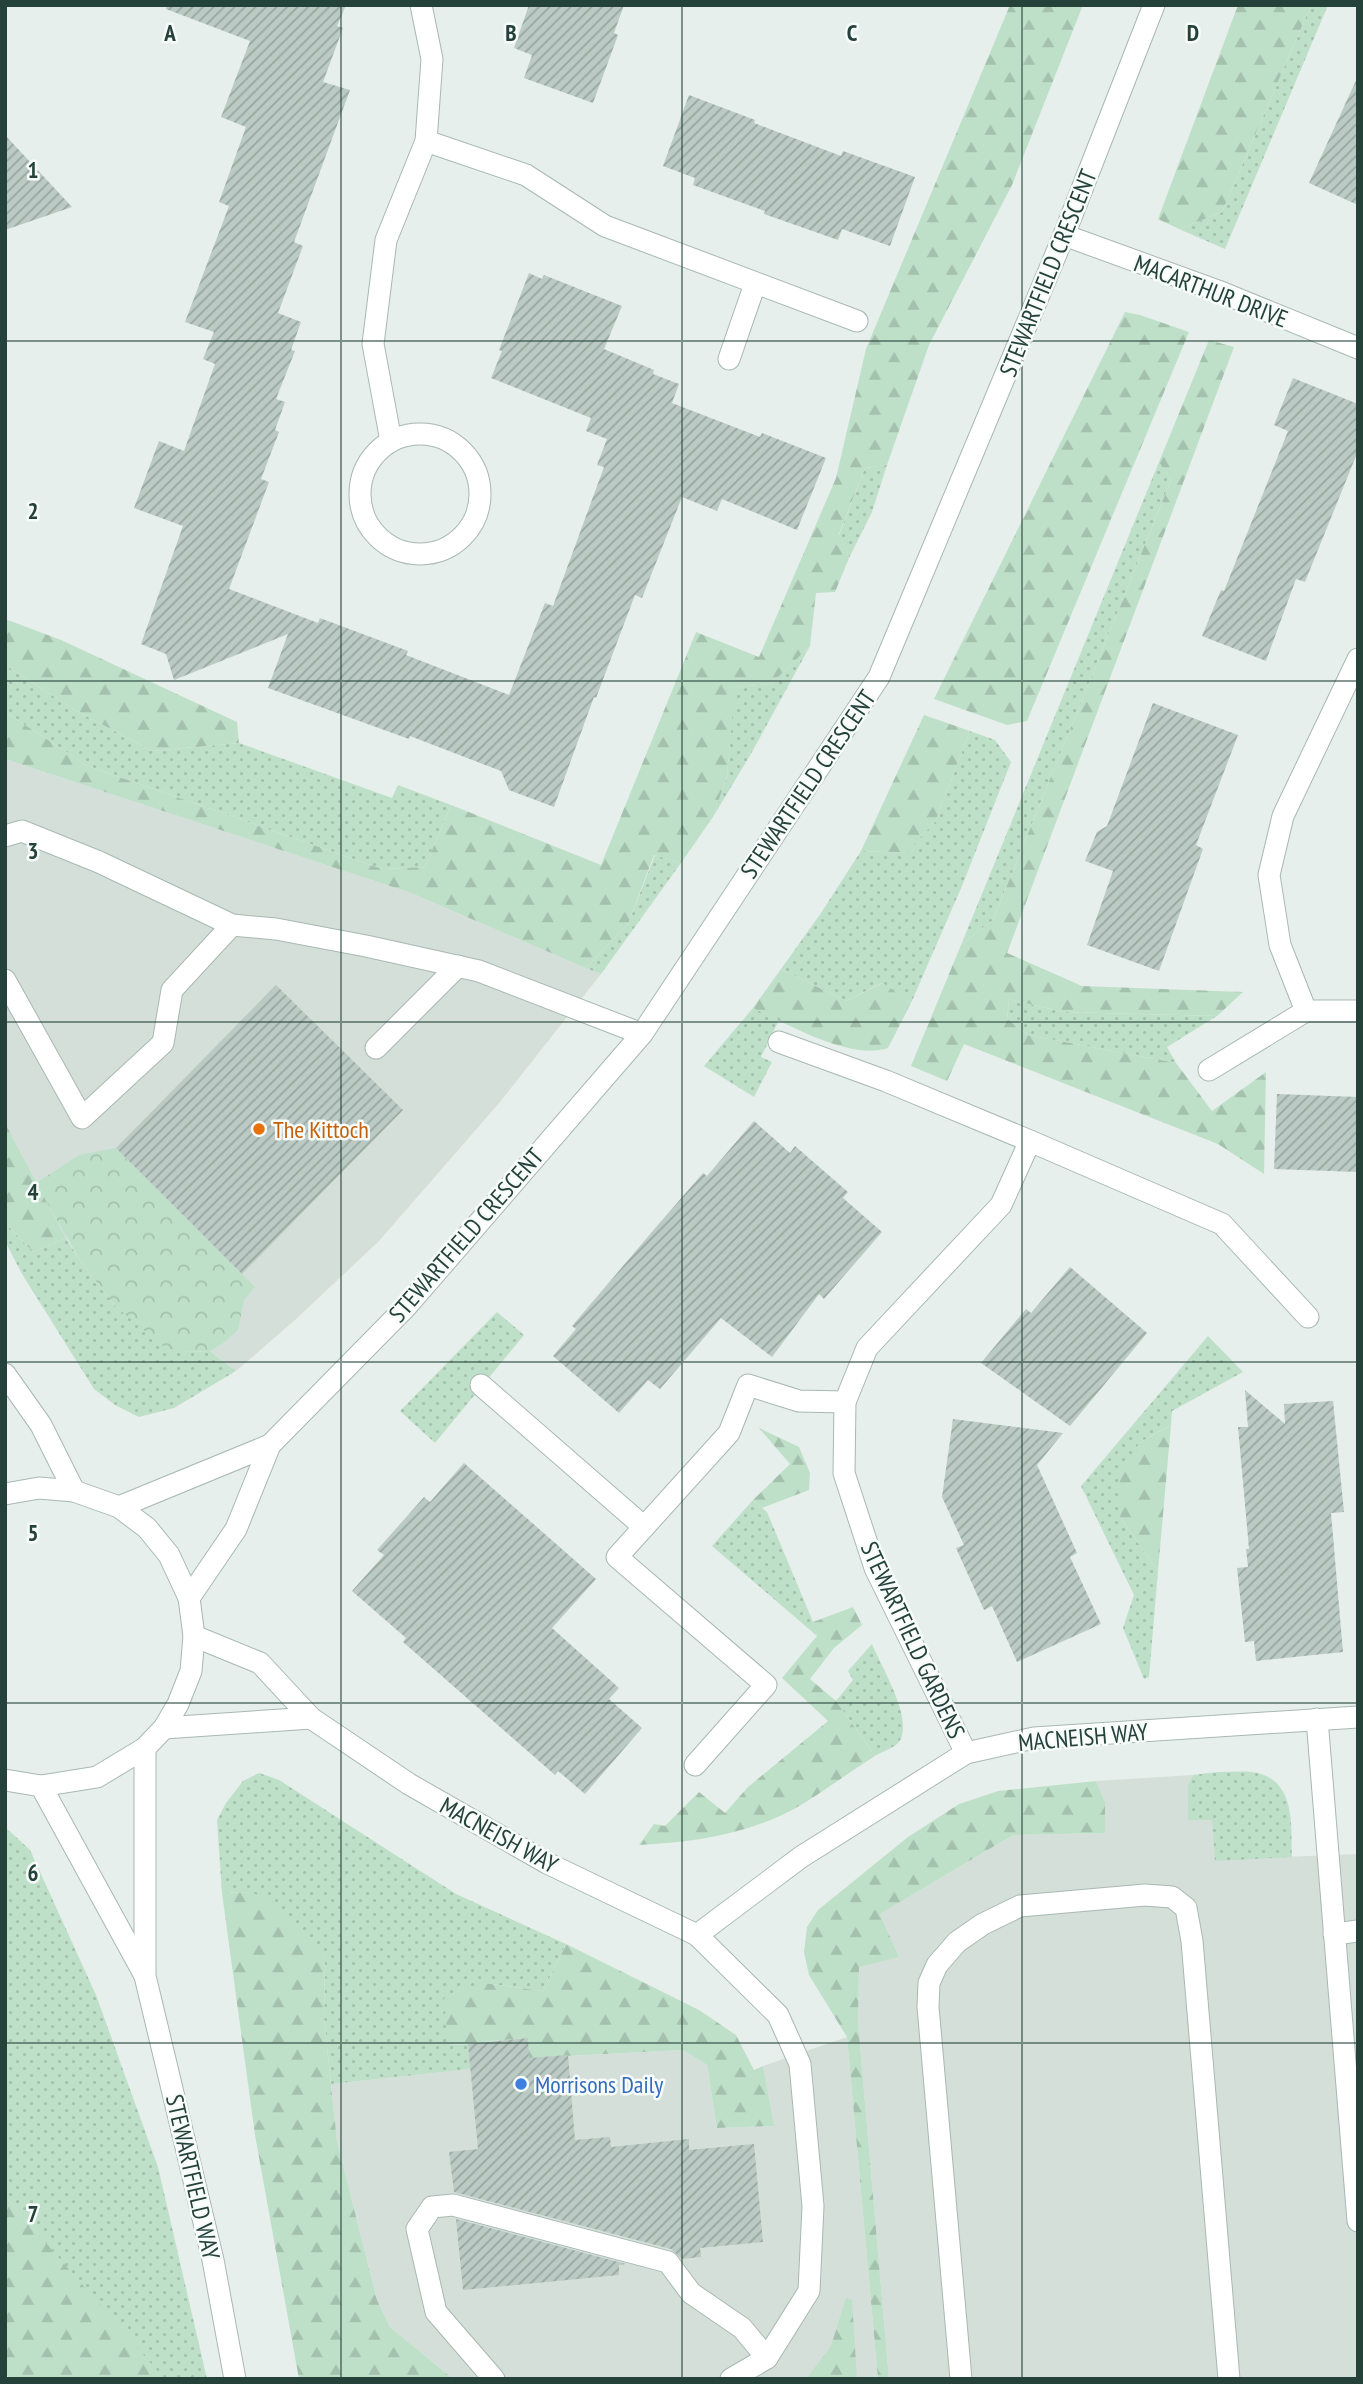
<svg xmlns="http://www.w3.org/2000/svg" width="1363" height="2384" font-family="'PT Sans Narrow',sans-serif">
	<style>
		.built { fill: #d4dfda }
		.grass { fill: url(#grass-dots) }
		.forest { fill: url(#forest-firs) }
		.park { fill: url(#park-crowns) }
		.building { fill: url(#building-hatch) }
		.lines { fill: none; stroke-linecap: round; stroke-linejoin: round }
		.minor-casing { stroke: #a8b8b2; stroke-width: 23 }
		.minor { stroke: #fff; stroke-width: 21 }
		.grid { fill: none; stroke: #24423a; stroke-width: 2; stroke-opacity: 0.55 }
		.food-dot { fill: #e8710a; stroke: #f7fbf9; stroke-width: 2.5 }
		.shop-dot { fill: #3f7fe0; stroke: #f7fbf9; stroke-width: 2.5 }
		.labels { text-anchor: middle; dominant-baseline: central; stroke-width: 5; stroke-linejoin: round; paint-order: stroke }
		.street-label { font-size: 24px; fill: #24423a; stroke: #f7fbf9 }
		.food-label { font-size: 24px; fill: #c56008; stroke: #f7fbf9; text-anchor: start }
		.shop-label { font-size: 24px; fill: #366cbe; stroke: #f7fbf9; text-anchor: start }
		.grid-label { font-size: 23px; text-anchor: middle; font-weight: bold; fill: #24423a; stroke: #f7fbf9; stroke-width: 5; stroke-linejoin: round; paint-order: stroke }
	</style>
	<defs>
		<pattern id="grass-dots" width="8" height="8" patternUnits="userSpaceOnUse" patternTransform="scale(1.75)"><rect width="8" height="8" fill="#bfe0c8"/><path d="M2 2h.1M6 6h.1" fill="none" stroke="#a4c1ad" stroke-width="1.8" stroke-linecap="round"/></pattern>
		<pattern id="forest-firs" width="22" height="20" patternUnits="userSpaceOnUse" patternTransform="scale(1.75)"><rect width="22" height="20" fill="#bfe0c8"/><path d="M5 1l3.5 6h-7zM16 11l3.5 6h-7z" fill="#a4c1ad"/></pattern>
		<pattern id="park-crowns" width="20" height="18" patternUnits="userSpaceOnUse" patternTransform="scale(1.75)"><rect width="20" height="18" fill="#bfe0c8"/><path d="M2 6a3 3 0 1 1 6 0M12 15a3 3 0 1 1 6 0" fill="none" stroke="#a4c1ad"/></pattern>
		<pattern id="building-hatch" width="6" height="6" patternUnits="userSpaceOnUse" patternTransform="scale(1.75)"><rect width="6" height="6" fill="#bbcac4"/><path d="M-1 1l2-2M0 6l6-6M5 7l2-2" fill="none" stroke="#98a6a0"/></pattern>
	</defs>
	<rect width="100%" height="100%" fill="#e6efeb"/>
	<g class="built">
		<path d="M5 759 411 893 601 974 500 1102 379 1241 295 1320 236 1371 66 1238 5 1123Z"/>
		<path d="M1193 1775 1188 1785V1820H1212L1255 1858 1358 1854V2379H889L858 2022 859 1966 899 1957 880 1914 1013 1835 1105 1833V1802L1096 1781Z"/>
		<path d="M847 2037 878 2379H453L390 2327 377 2300 337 2141 331 2084 470 2069 468 2044 528 2038 530 2058 683 2050 707 2065 717 2128 773 2126 763 2066Z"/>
	</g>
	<g class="grass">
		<path d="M1311 5H1328L1225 249 1179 229 1222 212Z"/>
		<path d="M1159 462 1171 480 993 920 961 945Z"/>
		<path d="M887 465 872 512 849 558 839 535 865 468Z"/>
		<path d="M810 646 752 752 713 817 727 776 734 687 771 684Z"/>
		<path d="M5 665 75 710 152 751 239 743 392 798 398 785 451 805 425 867 382 869 88 766 5 712Z"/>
		<path d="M970 731 995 740 1011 762 962 886 911 1003 882 983 846 1001 781 969 821 913 861 851 905 853 935 822Z"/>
		<path d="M655 855 681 863 601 974 586 968 628 924Z"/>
		<path d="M1009 999 1063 1012 1217 1016 1167 1047 1176 1063 1028 1035 1007 1019Z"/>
		<path d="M753 1008 779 1020 761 1057 772 1062 754 1097 704 1066Z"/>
		<path d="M5 1223 33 1252 66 1238 79 1259 115 1306 187 1352 210 1351 236 1371 174 1408 139 1417 115 1405 94 1389 22 1274 5 1241Z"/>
		<path d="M497 1312 524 1335 435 1443 400 1411Z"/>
		<path d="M1208 1336 1243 1372 1172 1411 1171 1425 1139 1443 1119 1516 1158 1571 1149 1677 1144 1679 1123 1628 1134 1595 1081 1486Z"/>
		<path d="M753 1500 767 1512 813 1622 817 1636 712 1546Z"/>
		<path d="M872 1644C881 1666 915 1721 899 1742 894 1748 881 1752 875 1756L836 1701 853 1680 848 1671Z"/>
		<path d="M1218 1772C1229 1772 1241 1771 1252 1772 1296 1778 1291 1824 1292 1857L1215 1861 1212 1820H1188V1785L1193 1775Z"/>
		<path d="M259 1773 279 1780 456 1894 566 1944 543 1991 484 1983 448 2045 468 2044 471 2069 331 2084 324 2018 325 1956 250 1892 222 1893 217 1820 226 1803 243 1781Z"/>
		<path d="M5 1827 30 1850 96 1995 158 2167 207 2379H163L5 2196Z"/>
	</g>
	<g class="forest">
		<path d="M1010 5H1083L1012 185 929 345 887 465 865 468 839 534 849 558 835 592 816 593 810 646 771 684 735 687 727 776 713 817 681 863 654 855 628 924 586 968 411 893 5 759V712L88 766 382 869 425 867 451 805 601 865 696 632 759 657 836 478 866 349Z"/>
		<path d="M1238 5H1311L1222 212 1179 229 1158 219Z"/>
		<path d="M1125 312 1140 315 1189 332 1027 721 1007 725 934 699Z"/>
		<path d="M1209 340 1234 347 1007 953 1082 986 1243 992 1217 1016 1063 1012 1009 999 1007 1019 1028 1035 1176 1063 1212 1111 1266 1072 1264 1174 1218 1144 964 1044 947 1081 911 1066 961 945 993 920 1171 480 1159 462Z"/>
		<path d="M5 619 61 640 237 722 239 743 152 751 75 710 5 665Z"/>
		<path d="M924 715 970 731 935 822 906 853 861 851Z"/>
		<path d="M781 969 846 1001 883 983 911 1003 888 1048C850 1061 788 1024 753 1008Z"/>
		<path d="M5 1123 66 1238 33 1252 5 1223Z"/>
		<path d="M1171 1425 1158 1571 1119 1516 1120 1475 1139 1443Z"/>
		<path d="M759 1428 799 1447 810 1473 809 1490 762 1508 753 1500 790 1464Z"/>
		<path d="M853 1607 862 1625 834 1648 810 1679 836 1701 875 1756C848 1773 822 1793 794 1809 748 1834 691 1843 639 1845L654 1824 665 1826 699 1792 725 1813 748 1787 828 1721 782 1678 817 1636 813 1622Z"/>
		<path d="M1096 1781 1105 1802V1833L1013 1835 880 1914 899 1957 859 1967 858 2022 889 2379H878L847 2037 809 1975 804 1952 807 1927 818 1910 908 1837 959 1804 998 1791Z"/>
		<path d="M250 1892 271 1900 325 1956 324 2018 337 2141 377 2300 390 2327 453 2379H299L255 2135 222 1893Z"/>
		<path d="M566 1944 699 2010 736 2035 754 2070 763 2066 774 2126 717 2128 707 2065 683 2050 529 2058 527 2038 448 2045 444 1998 484 1983 543 1991Z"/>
		<path d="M5 2196 162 2376 163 2379H10L5 2373Z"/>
		<path d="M846 2298 852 2300 857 2379H806L831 2346Z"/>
	</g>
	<path class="park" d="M116 1148 255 1287 244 1300 238 1330 225 1342 210 1351 187 1352 163 1346 115 1306 79 1259 36 1183 79 1155Z"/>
	<g class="building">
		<path d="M167 5H346L337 26 343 28 323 82 350 90 294 242 303 246 278 313 301 322 291 350 295 351 276 399 285 402 275 430 279 432 261 479 269 482 229 589 318 623 320 618 408 651 406 655 509 695 545 603 553 606 604 467 597 465 607 439 586 431 591 418 491 378 502 351 499 350 529 273 542 279 544 275 622 306 604 349 654 370 653 374 679 384 672 403 760 437 762 433 826 458 797 530 722 499 717 511 682 497 642 598 635 595 596 698 594 697 554 807 509 790 501 771 410 736 409 739 268 688 288 634 174 680 166 654 141 644 183 526 134 508 159 441 184 451 215 364 203 359 214 332 185 322 229 206 219 202 246 127 221 117 250 41 166 9Z"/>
		<path d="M529 5H624L614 33 618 35 593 103 524 78 532 55 514 48Z"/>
		<path d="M1358 76V205L1309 183Z"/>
		<path d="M689 95 755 120 754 123 841 156 843 151 915 177 890 246 842 229 838 240 764 214 765 211 693 185 695 178 663 166Z"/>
		<path d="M5 135 72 207 5 230Z"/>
		<path d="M1293 378 1358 404V451L1305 582 1296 579 1266 661 1202 636 1221 590 1224 591 1288 431 1274 425Z"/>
		<path d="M1153 703 1238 735 1196 845 1203 849 1159 971 1087 945 1113 871 1085 861 1097 832 1107 826Z"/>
		<path d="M276 985 403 1110 242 1274 116 1148Z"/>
		<path d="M1277 1094 1358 1097V1172L1274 1169Z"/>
		<path d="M754 1121 790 1153 795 1146 848 1192 843 1198 882 1232 824 1299 819 1294 772 1357 721 1318 660 1389 648 1380 619 1413 553 1356 576 1329 572 1326 657 1226 703 1173 707 1176Z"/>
		<path d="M1070 1267 1147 1333 1070 1426 981 1363 1026 1309 1031 1313Z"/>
		<path d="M1245 1390 1285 1424 1284 1404 1333 1401 1344 1512 1331 1513 1343 1652 1256 1661 1254 1641 1245 1642 1237 1568 1248 1567 1246 1549H1249L1238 1427H1248Z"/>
		<path d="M953 1419 1063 1433 1037 1465 1077 1553 1070 1557 1101 1624 1017 1662 992 1606 984 1610 956 1548 964 1545 942 1497Z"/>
		<path d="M464 1463 596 1579 552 1628 619 1688 609 1699 642 1728 585 1794 558 1771 555 1775 403 1642 406 1638 352 1591 384 1555 377 1550 424 1497 430 1502Z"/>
		<path d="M528 2038 529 2058 568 2055 575 2140 610 2137 611 2147 689 2139V2150L754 2144 763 2242 700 2248 701 2257 682 2259 671 2249 454 2192 449 2152 478 2149 468 2044Z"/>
		<path d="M456 2219 626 2264 619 2265V2275L463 2290Z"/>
	</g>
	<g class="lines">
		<g class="minor-casing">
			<g id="minor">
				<path d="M426 141 526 175 605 226 857 321"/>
				<path d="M1064 235 1218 291 1358 348"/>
				<path d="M729 359 755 284"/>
				<circle cx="420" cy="494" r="60"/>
				<path d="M391 441 373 344 386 240 426 141 432 59 421 5"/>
				<path d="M1358 659 1283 816 1269 875 1280 945 1306 1011H1358"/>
				<path d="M5 836 22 831 99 862 232 925 276 929 366 946 479 971 642 1034"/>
				<path d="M5 980 82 1118 163 1043 172 990 232 925"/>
				<path d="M779 1042 886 1081 1030 1141 1001 1205 867 1348 845 1402 844 1473 875 1568 966 1753"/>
				<path d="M376 1048 458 966"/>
				<path d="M1209 1070 1306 1011"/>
				<path d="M1030 1141 1222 1224 1308 1317"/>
				<path d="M5 1374 41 1425 74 1491"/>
				<path d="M481 1385 644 1527"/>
				<path d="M5 1494 39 1488 74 1491 119 1507 147 1528 169 1555 189 1598 194 1636 191 1671 178 1704 164 1728 145 1748 97 1777 41 1786 5 1780"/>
				<path d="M119 1507 270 1445 406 1307 642 1034 879 677 1064 235 1154 5"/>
				<path d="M189 1598 236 1529 270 1445"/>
				<path d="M194 1636 260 1663 311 1718 409 1784 547 1863 697 1935 801 1857 966 1753 1034 1738 1358 1717"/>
				<path d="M1317 1719 1358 2221"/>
				<path d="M164 1728 311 1718"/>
				<path d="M145 1748V1976L213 2260 235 2379"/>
				<path d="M695 1765 766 1685 617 1557 729 1433 748 1385 799 1401 845 1402"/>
				<path d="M41 1786 144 1974"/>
				<path d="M1334 1934 1358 1931"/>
				<path d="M697 1935 778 2015 800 2064 813 2206 809 2291 767 2358 731 2379"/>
				<path d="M494 2379 436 2312 417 2229 432 2207 453 2205 668 2262 691 2293 742 2328 767 2358"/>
				<path d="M961 2379 928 2007 929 1983 937 1965 957 1942 983 1924 1020 1906 1145 1895 1172 1897 1186 1908 1192 1941 1229 2379"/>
			</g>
		</g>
		<use href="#minor" class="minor"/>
	</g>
	<path class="grid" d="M341 5V2379M682 5V2379M1022 5V2379M5 341H1358M5 681H1358M5 1022H1358M5 1362H1358M5 1703H1358M5 2043H1358"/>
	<circle class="food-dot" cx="259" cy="1129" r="7"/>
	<circle class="shop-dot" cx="521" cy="2084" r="7"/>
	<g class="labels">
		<g class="street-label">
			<text transform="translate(1048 273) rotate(-68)">STEWARTFIELD CRESCENT</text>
			<text transform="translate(1211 291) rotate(21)">MACARTHUR DRIVE</text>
			<text transform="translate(808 784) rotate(-56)">STEWARTFIELD CRESCENT</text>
			<text transform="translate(466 1235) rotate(-49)">STEWARTFIELD CRESCENT</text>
			<text transform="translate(913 1640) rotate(65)">STEWARTFIELD GARDENS</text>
			<text transform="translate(1083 1737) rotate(-5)">MACNEISH WAY</text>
			<text transform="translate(499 1835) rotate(29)">MACNEISH WAY</text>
			<text transform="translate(193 2177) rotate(77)">STEWARTFIELD WAY</text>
		</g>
		<g class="food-label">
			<text x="273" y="1129">The Kittoch</text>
		</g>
		<g class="shop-label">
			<text x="535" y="2084">Morrisons Daily</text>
		</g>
	</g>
	<g class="grid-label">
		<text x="170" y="41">A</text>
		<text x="511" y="41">B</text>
		<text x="852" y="41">C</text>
		<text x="1193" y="41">D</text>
		<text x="33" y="178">1</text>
		<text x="33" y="519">2</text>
		<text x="33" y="859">3</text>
		<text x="33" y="1200">4</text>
		<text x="33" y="1541">5</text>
		<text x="33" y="1881">6</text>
		<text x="33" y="2222">7</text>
	</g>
	<rect width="1363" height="2384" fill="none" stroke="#24423a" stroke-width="14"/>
</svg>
